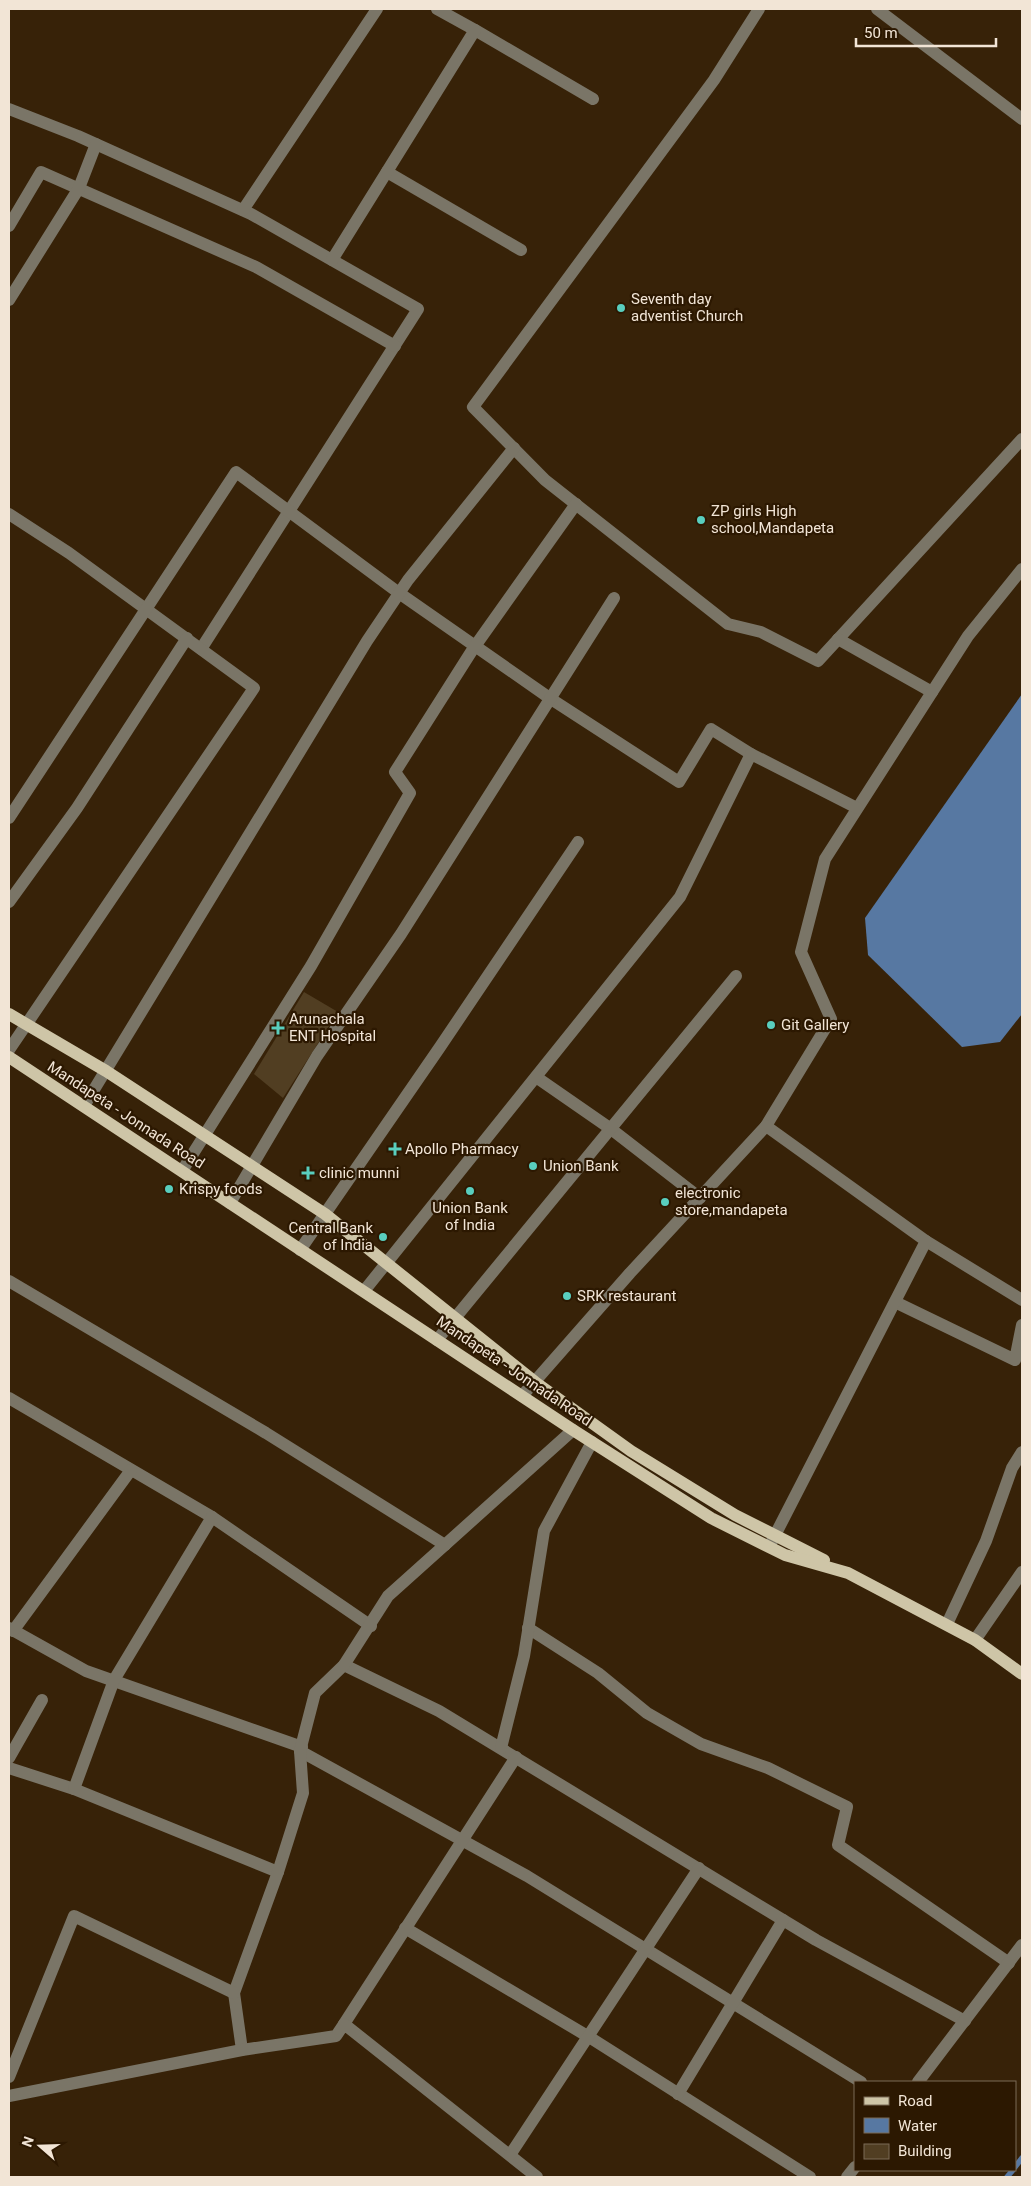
<svg xmlns="http://www.w3.org/2000/svg" width="1031" height="2186" font-family="Roboto,sans-serif">
	<style>
		.water { fill: #5778a2 }
		.lines { fill: none; stroke-linecap: round; stroke-linejoin: round }
		.stream { stroke: #5778a2; stroke-width: 5.5 }
		.building { fill: #513e22 }
		.minor { stroke: #7a7567; stroke-width: 12 }
		.major { stroke: #cec5a7; stroke-width: 12 }
		.poi-dot { fill: #59cebe; stroke: #2c1801; stroke-width: 2 }
		.labels { text-anchor: middle; dominant-baseline: central; stroke-width: 4.5; stroke-linejoin: round; paint-order: stroke }
		.poi-label { font-size: 15px; fill: #f2e5d6; stroke: #2c1801; text-anchor: start }
		.street-label { font-size: 15px; fill: #f2e5d6; stroke: #2c1801 }
	</style>
	<rect width="100%" height="100%" fill="#372208"/>
	<path class="water" d="M1022 694V1014L1000 1042 962 1047 868 955 865 918Z"/>
	<g class="lines">
		<g class="stream">
			<path d="M1015 2167 1022 2158"/>
			<path d="M1007 2177 1013 2170"/>
		</g>
	</g>
	<path class="building" d="M304 992 338 1012 283 1098 254 1074Z"/>
	<g class="lines">
		<g class="minor">
			<path d="M759 9 714 80 473 407 545 480 728 624 761 632 818 661 1022 439"/>
			<path d="M877 9 1022 119"/>
			<path d="M475 30 593 99"/>
			<path d="M9 109 78 136 251 214 418 309 201 649"/>
			<path d="M387 172 521 250"/>
			<path d="M243 210 377 9"/>
			<path d="M9 226 41 172 256 267 395 346"/>
			<path d="M332 260 475 30 437 9"/>
			<path d="M9 300 79 188 96 144"/>
			<path d="M9 514 69 553 254 688 9 1050"/>
			<path d="M838 639 932 692"/>
			<path d="M9 818 236 472 399 593 551 699 679 782 711 729 751 754"/>
			<path d="M9 902 77 808 187 638"/>
			<path d="M536 1077 611 1129 700 1198"/>
			<path d="M84 1106 367 641 408 580 514 448"/>
			<path d="M766 1126 831 1019 801 952 825 859 968 636 1022 569"/>
			<path d="M182 1171 311 966 410 793 395 772 473 649 576 504"/>
			<path d="M230 1203 317 1056 401 934 614 598"/>
			<path d="M926 1241 1022 1300"/>
			<path d="M300 1250 440 1047 578 842"/>
			<path d="M9 1281 266 1433 445 1545"/>
			<path d="M364 1291 680 897 751 754 857 808"/>
			<path d="M895 1302 1015 1360 1022 1325"/>
			<path d="M437 1340 736 976"/>
			<path d="M522 1396 630 1273 766 1126 926 1241 770 1545"/>
			<path d="M9 1398 212 1517"/>
			<path d="M947 1624 986 1541 1012 1468 1022 1452"/>
			<path d="M9 1628 86 1671 302 1747"/>
			<path d="M528 1628 598 1673 647 1713 701 1744 768 1768 847 1807 838 1845 1009 1963"/>
			<path d="M13 1631 131 1470"/>
			<path d="M975 1640 1022 1572"/>
			<path d="M344 1665 439 1711 816 1940 965 2021"/>
			<path d="M501 1748 524 1656 544 1531 592 1442"/>
			<path d="M300 1751 527 1876 861 2082"/>
			<path d="M9 1758 42 1700"/>
			<path d="M9 1768 74 1789"/>
			<path d="M278 1872 74 1789 114 1680 212 1517 371 1626"/>
			<path d="M405 1928 589 2037 810 2177"/>
			<path d="M344 2024 516 1757"/>
			<path d="M242 2050 234 1993 278 1872 303 1793 300 1751 315 1693 344 1665 388 1596 573 1430"/>
			<path d="M9 2077 74 1916 234 1993"/>
			<path d="M918 2082 1022 1945"/>
			<path d="M678 2094 783 1920"/>
			<path d="M9 2096 242 2050 336 2036 344 2024 537 2177"/>
			<path d="M510 2155 699 1868"/>
			<path d="M847 2177 855 2167"/>
		</g>
		<g class="major">
			<path d="M9 1014 106 1071 325 1214 535 1382 631 1451 735 1515 824 1560"/>
			<path d="M9 1057 573 1430 711 1518 785 1555 848 1573 975 1640 1022 1674"/>
		</g>
	</g>
	<g class="poi-dot">
		<circle cx="621" cy="308" r="5"/>
		<circle cx="701" cy="520" r="5"/>
		<circle cx="771" cy="1025" r="5"/>
		<path d="M275.5 1020.5h5v5h5v5h-5v5h-5v-5h-5v-5h5z"/>
		<path d="M392.5 1141.5h5v5h5v5h-5v5h-5v-5h-5v-5h5z"/>
		<circle cx="533" cy="1166" r="5"/>
		<path d="M305.5 1165.5h5v5h5v5h-5v5h-5v-5h-5v-5h5z"/>
		<circle cx="169" cy="1189" r="5"/>
		<circle cx="470" cy="1191" r="5"/>
		<circle cx="665" cy="1202" r="5"/>
		<circle cx="383" cy="1237" r="5"/>
		<circle cx="567" cy="1296" r="5"/>
	</g>
	<g class="labels">
		<g class="poi-label">
			<text x="631" y="299">Seventh day<tspan x="631" dy="17">adventist Church</tspan></text>
			<text x="711" y="511">ZP girls High<tspan x="711" dy="17">school,Mandapeta</tspan></text>
			<text x="289" y="1019">Arunachala<tspan x="289" dy="17">ENT Hospital</tspan></text>
			<text x="781" y="1025">Git Gallery</text>
			<text x="405" y="1149">Apollo Pharmacy</text>
			<text x="543" y="1166">Union Bank</text>
			<text x="319" y="1173">clinic munni</text>
			<text x="179" y="1189">Krispy foods</text>
			<text x="675" y="1193">electronic<tspan x="675" dy="17">store,mandapeta</tspan></text>
			<text x="470" y="1208" text-anchor="middle">Union Bank<tspan x="470" dy="17">of India</tspan></text>
			<text x="373" y="1228" text-anchor="end">Central Bank<tspan x="373" dy="17">of India</tspan></text>
			<text x="577" y="1296">SRK restaurant</text>
		</g>
		<g class="street-label">
			<text transform="translate(126 1115) rotate(33)">Mandapeta - Jonnada Road</text>
			<text transform="translate(514 1371) rotate(34)">Mandapeta - Jonnada Road</text>
		</g>
	</g>
	<rect width="1031" height="2186" fill="none" stroke="#f2e5d6" stroke-width="20"/>
	<rect x="854" y="2081" width="162" height="90" fill="#2c1801" stroke="#7b6a56"/>
	<rect x="864" y="2097" width="25" height="8" fill="#cec5a7" stroke="#7b6a56"/>
	<text x="898" y="2106" font-size="15" fill="#f2e5d6">Road</text>
	<rect x="864" y="2118" width="25" height="15" fill="#5778a2" stroke="#7b6a56"/>
	<text x="898" y="2131" font-size="15" fill="#f2e5d6">Water</text>
	<rect x="864" y="2144" width="25" height="15" fill="#513e22" stroke="#7b6a56"/>
	<text x="898" y="2156" font-size="15" fill="#f2e5d6">Building</text>
	<g transform="translate(40 2146) rotate(290)" stroke="#2c1801" stroke-width="4" paint-order="stroke">
	<path d="M0-4L9 19L0 12L-9 19Z" fill="#f2e5d6"/>
	<text y="-8" font-size="14" font-weight="bold" text-anchor="middle" fill="#f2e5d6">N</text>
	</g>
	<path d="M856 38v8h140v-8" fill="none" stroke="#f2e5d6" stroke-width="2.5"/>
	<text x="864" y="38" font-size="15" fill="#f2e5d6" stroke="#2c1801" stroke-width="4" paint-order="stroke">50 m</text>
</svg>
